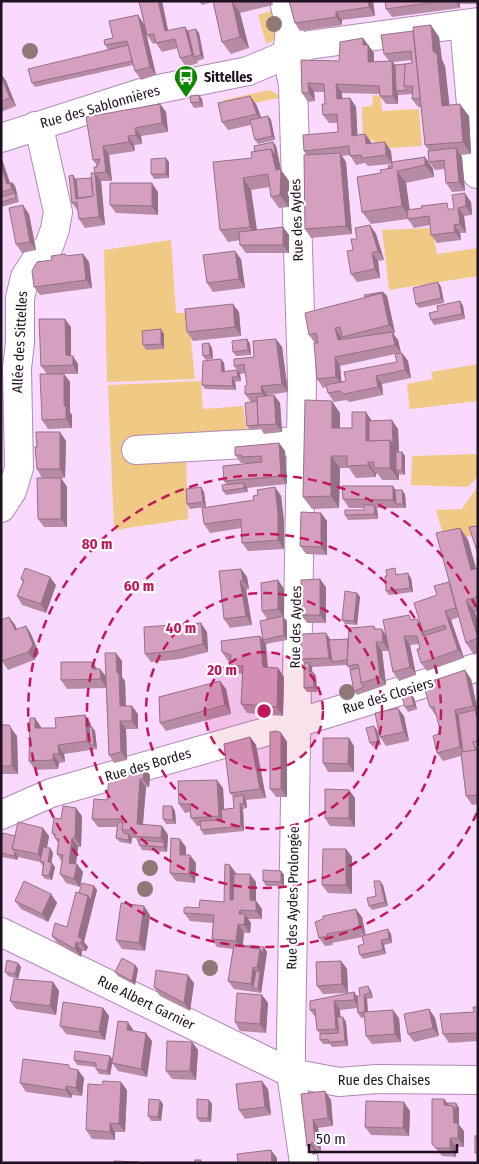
<svg xmlns="http://www.w3.org/2000/svg" width="479" height="1164" font-family="'Fira Sans Condensed',sans-serif">
	<style>
		.green { fill: #f0ca85 }
		.lines { fill: none; stroke-linecap: round; stroke-linejoin: round }
		.minor-casing { stroke: #af89b4; stroke-width: 30 }
		.minor { stroke: #fff; stroke-width: 28 }
		.tree { fill: #8f7875 }
		.wall { fill: #b78aa5; fill-rule: evenodd }
		.shaded-wall { fill: #957086 }
		.building { fill: #d5a0c0; stroke: #957086 }
		.ring { fill: none; stroke: #c2185b; stroke-width: 2.5; stroke-dasharray: 9 6 }
		.labels { text-anchor: middle; dominant-baseline: central; stroke-width: 4.5; stroke-linejoin: round; paint-order: stroke }
		.poi-label { font-size: 14px; font-weight: bold; fill: #1f1121; stroke: #fff; text-anchor: start }
		.street-label { font-size: 14px; fill: #1f1121; stroke: #fff }
		.centre { fill: #c2185b; stroke: #fff; stroke-width: 2.5 }
		.ring-label { font-size: 15px; text-anchor: middle; font-weight: bold; fill: #c2185b; stroke: #fff; stroke-width: 4.5; stroke-linejoin: round; paint-order: stroke }
	</style>
	<rect width="100%" height="100%" fill="#f9d9fe"/>
	<g class="green">
		<path d="M275 10 279 26 272 42 266 43 258 15Z"/>
		<path d="M270 90 282 97 226 109 224 100Z"/>
		<path d="M373 95 381 96 382 111 419 109 422 146 375 149 374 140H363L362 107 372 106Z"/>
		<path d="M432 228 437 254 478 248V276L389 290 382 230Z"/>
		<path d="M171 240 176 313H188L195 379 107 382 104 250Z"/>
		<path d="M478 364V401L410 409 407 384 433 379 431 372Z"/>
		<path d="M201 381 203 409 243 406 248 437 186 457 188 519 114 530 108 385Z"/>
		<path d="M478 454V476L468 487 411 485 412 456Z"/>
		<path d="M478 486V536L444 538 436 510 462 509Z"/>
	</g>
	<g class="lines">
		<g class="minor-casing">
			<g id="minor">
				<path d="M284 1 290 28 287 56 293 85 302 379 291 1042V1073L304 1163"/>
				<path d="M464 24 477 174"/>
				<path d="M1 138 144 92 248 71 309 45 478 22"/>
				<path d="M136 450 300 441"/>
				<path d="M1 508 12 491 19 468 17 368 20 343V298L25 277 38 257 49 246 55 229 58 212 41 136 35 126"/>
				<path d="M1 815 51 793 297 723 478 667"/>
				<path d="M1 932 291 1073 339 1082 377 1079 478 1080"/>
			</g>
		</g>
		<use href="#minor" class="minor"/>
	</g>
	<g class="tree">
		<circle cx="274" cy="24" r="8"/>
		<circle cx="30" cy="51" r="8"/>
		<circle cx="347" cy="692" r="8"/>
		<circle cx="150" cy="868" r="8"/>
		<circle cx="145" cy="889" r="8"/>
		<circle cx="210" cy="968" r="8"/>
	</g>
	<g class="wall">
		<path d="M139 1H162L168 31H188L196 29 199 33 204 59 197 61 198 63 186 67 180 58 178 48 162 52 156 43 153 44 147 35Z"/>
		<path d="M199 1H272L273 5 240 13 249 48 231 54 222 42 213 2 202 5Z"/>
		<path d="M289 1H373L375 16 342 20V25L300 31 295 23Z"/>
		<path d="M385 1H478V4H460V8L392 17 386 9Z"/>
		<path d="M144 24 156 75 141 80 135 71 133 65 35 87 32 83 108 49 105 45 113 38Z"/>
		<path d="M439 37 442 60 445 66 449 105 469 116 471 154 460 155 462 157 465 191 452 192 446 183 445 169 435 170 429 162V151L425 145 421 107H418L412 99 413 94 398 95V104H386L380 96V94L342 93V99L350 98 356 107 357 135 365 134 371 142V144L391 151 392 162 425 157 433 169 434 177 406 183 409 210 454 209 471 202 472 215 464 216 466 233H460L461 240 437 243 431 235 430 225 414 228 408 219 371 224 362 212 381 173 392 165V164L368 166 365 163 356 165 350 155 342 156 346 162 352 234 311 238 305 229 306 155 304 151 338 132V123H329L323 115 325 104 324 92H314L315 101 308 102 302 93 301 60 339 61 363 38 374 53V62L389 61 384 54ZM412 60V63L405 64 395 65 393 62Z"/>
		<path d="M1 74 6 81 16 106 1 112Z"/>
		<path d="M202 99 203 107 194 108 191 103Z"/>
		<path d="M160 104 166 112 168 132 141 136 142 144 134 145 135 151 109 155 112 181H101L105 225 85 228 79 219 78 211 72 203 76 179 91 178 95 173 96 167V164L93 160 86 117Z"/>
		<path d="M256 104 261 118 268 116 271 120 275 140 258 144 255 140 251 125 228 130 222 122Z"/>
		<path d="M273 142 276 146 281 170 289 181V207L279 208 271 197 270 187 251 190 257 230 283 227 289 235V253H246L240 245V240L228 242 220 230 255 152Z"/>
		<path d="M1 156 10 182 15 186 19 202 1 207Z"/>
		<path d="M169 162V178L154 179 151 174Z"/>
		<path d="M158 192V215L116 213 110 205Z"/>
		<path d="M29 214 36 250 22 253 16 244Z"/>
		<path d="M370 225 376 234 384 260 378 261 380 278 357 282 351 274 353 250 357 239Z"/>
		<path d="M65 254 66 256 83 254 89 262 92 288 40 295 34 287 52 260Z"/>
		<path d="M241 259 245 288 213 292 207 283Z"/>
		<path d="M438 282 441 287 444 303 419 308 416 304Z"/>
		<path d="M383 292 387 296 395 333 393 334 398 340 401 353H402L408 361 411 378 382 384 383 395 350 402 346 400 334 402 328 393 327 387 323 388 317 379 315 343 309 335 365 297ZM395 354 397 362 346 381 341 382 340 366Z"/>
		<path d="M460 301 463 306 465 319 434 325 431 320 438 311Z"/>
		<path d="M239 312 241 336 193 341 187 332Z"/>
		<path d="M71 327V356L78 364V374H64L70 382V412L72 415V428L48 429 42 420 47 374 41 366Z"/>
		<path d="M164 334V349L146 350 143 345Z"/>
		<path d="M247 339 250 344 251 355 236 356 233 352Z"/>
		<path d="M276 339 282 347 288 392 267 395V396L274 395 280 403 282 432 264 434 261 429 250 430 247 426 251 402 245 394 247 385 246 373 240 374 241 381 235 382 236 390 205 389 202 385 221 359 224 363 225 371 237 370 234 366 254 357Z"/>
		<path d="M209 343 212 348 213 359 206 360 203 356Z"/>
		<path d="M340 413V428H352L372 421 398 429 399 452H402L405 456V475L399 474V480H382L378 474H376V477L356 478 349 468H340L339 508 312 509 303 497Z"/>
		<path d="M66 441 65 478H42L37 469V447Z"/>
		<path d="M279 443 285 451 287 484 247 488 248 492 226 495 223 491 227 485 224 481 246 464V463H241L235 455Z"/>
		<path d="M61 478 67 487V527H44L38 519Z"/>
		<path d="M201 487 204 492 206 507 190 509 187 504Z"/>
		<path d="M275 487 281 496 284 521V549L248 551 242 543V528L210 533 204 524 254 500 258 495Z"/>
		<path d="M395 490 405 494 406 508H376L377 509 378 519 348 520 345 515 364 510V508H349L343 499Z"/>
		<path d="M321 513 327 521V555L306 554 300 546Z"/>
		<path d="M460 528 468 540 476 568H478V611L475 612 478 622V653L474 655 466 643 459 617 451 620 464 658 427 671 421 663 419 644 410 645 416 675 399 681 393 672 389 651H382L386 685 357 695 354 691 350 670 347 665 312 667V672H313L316 676 317 692H307L304 688V663L301 659 331 640 348 639 374 626 376 629 386 635 413 620 421 625 437 595 449 582Z"/>
		<path d="M241 569 247 577 249 589 246 590 252 625 230 628 224 619Z"/>
		<path d="M398 573 399 574 411 578 413 592 389 595 386 591Z"/>
		<path d="M21 579 56 585 46 613 22 605 17 596 23 582Z"/>
		<path d="M278 580 284 589V618L287 621V640L266 644 268 668H278L284 677 283 716 247 713 241 704 243 674 236 673 230 665 231 662 228 661 222 652 260 636 263 640 267 619 262 611Z"/>
		<path d="M326 587V623H307L301 615Z"/>
		<path d="M357 593 360 597 357 625 345 624 342 620Z"/>
		<path d="M9 617 15 625 17 629 26 626 31 634 39 653 34 660 8 670 2 661Z"/>
		<path d="M207 632 208 652 180 659 151 662 145 654Z"/>
		<path d="M122 661V677L125 681 126 706 138 714V729H126L127 760 114 763 109 755 106 688 67 689 61 680 92 662 97 669H100L106 676Z"/>
		<path d="M471 679 478 712V804L472 805 466 796 461 756 443 761 437 753 441 733 437 716H436L430 707Z"/>
		<path d="M226 689 231 714 166 731 160 723Z"/>
		<path d="M411 694 414 698 417 709 408 712 405 707Z"/>
		<path d="M85 715 91 724V727L95 731 97 749 64 754 65 762 59 763 58 769 35 770 29 761 41 727V728H56Z"/>
		<path d="M404 716 409 741 386 746 380 737Z"/>
		<path d="M1 725 17 736 18 774H1Z"/>
		<path d="M374 726 377 730 381 745 373 747 370 743Z"/>
		<path d="M281 733 287 742V797H276L270 789Z"/>
		<path d="M250 737 256 745 266 798 246 800 247 808 243 809 244 831 204 835 201 830V826H197L191 818 190 812 185 813 179 804 223 788 224 809 234 808 233 797 230 793Z"/>
		<path d="M354 746V772H328L323 763Z"/>
		<path d="M150 775 149 787H146L143 825 162 826 168 835 167 852 142 850 136 838H132L131 844 120 842 116 838 117 827H98L92 819 126 776Z"/>
		<path d="M349 790 355 798V827L330 826 325 818Z"/>
		<path d="M172 806 175 811 176 824H166L163 819Z"/>
		<path d="M82 816 81 847H78L76 864 83 872 80 887 66 883 60 874 62 862 57 854 58 843 52 833 61 819Z"/>
		<path d="M15 836H49L47 848H50L53 853 51 863 55 867 52 880 45 879 42 875 43 866 40 862 18 857 17 860 2 857 1 840Z"/>
		<path d="M186 847V855L196 863 195 883 176 881 170 873Z"/>
		<path d="M346 849 352 857V894L328 893 322 885Z"/>
		<path d="M281 871 284 875V886H266L263 881Z"/>
		<path d="M236 873 256 882V901L262 909V919H248L251 923 250 933H244L243 945 267 952 261 993 234 989 228 981 233 949 217 947 212 939 213 923 190 921 184 913 199 908 224 902Z"/>
		<path d="M383 885 388 906 372 910 369 906 376 896Z"/>
		<path d="M94 886 97 890 84 942 88 947 86 951H82L81 957 58 944 52 936 67 927 79 893Z"/>
		<path d="M51 894 57 903 48 922 21 909 15 901Z"/>
		<path d="M150 915 145 951 122 949 116 940Z"/>
		<path d="M362 917 365 935 391 934 392 943 384 945 386 954 363 959 360 955 364 944 362 937 332 943 333 945 325 946 319 938Z"/>
		<path d="M341 961 347 969 348 993 323 994 317 986Z"/>
		<path d="M18 963 21 967 18 979 8 976 5 972Z"/>
		<path d="M135 965 138 969 135 985 118 976 115 972Z"/>
		<path d="M53 982 59 991 56 1015 16 1009 10 1001Z"/>
		<path d="M194 983 190 1011 160 996 154 987Z"/>
		<path d="M371 991 373 998 367 999 368 1012 399 1018 401 1042 372 1044 366 1036 365 1017 361 1018 358 1013 357 1008 340 1010V1017H343L346 1022 348 1046 332 1047 330 1044H323L320 1040V1034L317 1030 316 1018 310 1010 354 992 357 996H360Z"/>
		<path d="M262 995 268 1003 266 1033 240 1031 235 1022Z"/>
		<path d="M478 1007V1041L449 1043 443 1034 474 1012Z"/>
		<path d="M103 1008 109 1016 105 1040 66 1034 60 1026Z"/>
		<path d="M429 1009 435 1018 439 1036 414 1042 408 1034Z"/>
		<path d="M134 1031 152 1041 147 1077 118 1071 112 1063 110 1075 99 1074 96 1069V1067L77 1065 74 1060H113Z"/>
		<path d="M192 1042 198 1050 196 1080 172 1079 166 1071Z"/>
		<path d="M72 1069 78 1070 84 1078 82 1096 72 1095 71 1098 26 1092 20 1083Z"/>
		<path d="M268 1089 271 1115 245 1119 239 1110Z"/>
		<path d="M127 1090 125 1132H115V1140L92 1139 86 1130Z"/>
		<path d="M301 1094 331 1100 333 1126 318 1128 321 1151H317V1154L313 1155 307 1146Z"/>
		<path d="M444 1099 447 1103 459 1108V1125L464 1131V1147H456V1157L442 1156 432 1144Z"/>
		<path d="M209 1100 212 1104 211 1122H200L197 1118Z"/>
		<path d="M163 1104 161 1121H151L148 1116Z"/>
		<path d="M410 1111 409 1136 371 1135 365 1127Z"/>
	</g>
	<g class="shaded-wall">
		<path d="M158 1H162L170 40 165 31Z"/>
		<path d="M232 1 240 13 249 48 240 37Z"/>
		<path d="M368 1H373L375 16 369 7Z"/>
		<path d="M455 1H458L460 4V8Z"/>
		<path d="M336 12 342 20V25L336 17Z"/>
		<path d="M138 15 144 24 156 75 150 67Z"/>
		<path d="M431 25 439 37 442 60 445 66 451 118 442 106 433 51Z"/>
		<path d="M185 27 191 35 194 57 197 61 198 63 192 55Z"/>
		<path d="M196 29 199 33 204 59 201 55Z"/>
		<path d="M363 38 374 53V70L368 62 363 45Z"/>
		<path d="M392 61 398 69 396 91 398 95V104L393 96Z"/>
		<path d="M1 74 6 81 16 106 10 98Z"/>
		<path d="M308 83 314 92 315 101 309 93Z"/>
		<path d="M336 84 342 93 343 108 337 99Z"/>
		<path d="M199 95 202 99 203 107 200 102Z"/>
		<path d="M250 96 256 104 263 122 257 114Z"/>
		<path d="M350 98 356 107 358 144 352 136Z"/>
		<path d="M160 104 166 112 168 132 162 123Z"/>
		<path d="M460 104 469 116 471 154 463 142Z"/>
		<path d="M268 116 271 120 275 140 272 136Z"/>
		<path d="M135 128 141 136 142 144 136 135Z"/>
		<path d="M365 134 371 142 372 153 366 144Z"/>
		<path d="M128 136 134 145 135 151 129 142Z"/>
		<path d="M273 142 276 146 281 170 289 181V207L280 195 271 149Z"/>
		<path d="M385 142 391 151 392 164 386 155Z"/>
		<path d="M103 146 109 155 112 181 106 172Z"/>
		<path d="M456 148 462 157 465 191 459 182Z"/>
		<path d="M340 153 346 162 352 234 346 226Z"/>
		<path d="M1 156 11 188 7 184 1 166Z"/>
		<path d="M425 157 433 169 434 177 425 165Z"/>
		<path d="M166 158 169 162V178L166 174Z"/>
		<path d="M397 171 406 183 411 218 402 206Z"/>
		<path d="M95 173 101 181 105 225 99 217Z"/>
		<path d="M73 175 79 184 81 202 76 199Z"/>
		<path d="M243 178 251 190 258 239 250 227Z"/>
		<path d="M12 182 15 186 18 197 12 189 10 183Z"/>
		<path d="M152 183 158 192V215L152 206Z"/>
		<path d="M465 193 471 202 472 215 466 206Z"/>
		<path d="M23 205 29 214 36 250 30 242Z"/>
		<path d="M458 208 464 216 466 233 460 224Z"/>
		<path d="M370 225 376 234 384 260 378 251Z"/>
		<path d="M454 225 460 233 461 240 455 232Z"/>
		<path d="M283 227 289 235V253L283 245Z"/>
		<path d="M235 251 241 259 245 288 239 279Z"/>
		<path d="M372 253 378 261 380 278 375 269Z"/>
		<path d="M83 254 89 262 92 288 86 280Z"/>
		<path d="M438 282 441 287 444 303 441 298Z"/>
		<path d="M383 292 387 296 395 333 389 325 382 293Z"/>
		<path d="M460 301 463 306 465 319 462 314Z"/>
		<path d="M233 304 239 312 241 336 235 327Z"/>
		<path d="M65 319 71 327V364L66 355Z"/>
		<path d="M335 328 341 337 344 348 338 340Z"/>
		<path d="M161 329 164 334V349L161 344Z"/>
		<path d="M392 332 398 340 401 353 395 345Z"/>
		<path d="M247 339 250 344 251 355 248 350Z"/>
		<path d="M276 339 282 347 288 392 282 384Z"/>
		<path d="M209 343 212 348 213 359 210 355Z"/>
		<path d="M402 353 408 361 411 378 405 370Z"/>
		<path d="M73 356 78 364V374L73 365Z"/>
		<path d="M335 357 340 366 342 386 336 377Z"/>
		<path d="M221 359 224 363 225 376 222 372Z"/>
		<path d="M237 370 240 374 241 381 238 377Z"/>
		<path d="M64 374 70 382V412L72 415V428L66 419 64 406Z"/>
		<path d="M376 376 382 384 383 395 378 387Z"/>
		<path d="M232 377 235 382 236 390 233 386Z"/>
		<path d="M261 386 267 395 268 401 262 393Z"/>
		<path d="M274 395 280 403 282 432 276 424Z"/>
		<path d="M332 401 340 413V440L332 428Z"/>
		<path d="M366 412 374 424 375 453 366 441Z"/>
		<path d="M392 420 398 429 399 452 393 444Z"/>
		<path d="M60 432 66 441 65 478 60 469Z"/>
		<path d="M390 440 399 452 396 470 399 474V480L390 468Z"/>
		<path d="M279 443 285 451 287 484 281 476Z"/>
		<path d="M402 452 405 456V475L402 470Z"/>
		<path d="M331 456 340 468 339 508 331 496Z"/>
		<path d="M368 462 376 474V477L368 465Z"/>
		<path d="M61 478 67 487V527L61 519Z"/>
		<path d="M244 483 247 488 248 492 244 488Z"/>
		<path d="M393 486 398 494 396 504 393 500Z"/>
		<path d="M201 487 204 492 206 507 203 502Z"/>
		<path d="M275 487 281 496 284 521V549L278 540Z"/>
		<path d="M402 490 405 494 406 508 403 504Z"/>
		<path d="M374 505 377 509 378 519 375 514Z"/>
		<path d="M321 513 327 521V555L321 547Z"/>
		<path d="M460 528 468 540 478 576 471 570Z"/>
		<path d="M241 569 247 577 249 589 243 581Z"/>
		<path d="M408 573 411 578 413 592 410 588Z"/>
		<path d="M50 577 56 585 46 613 41 604Z"/>
		<path d="M320 579 326 587V623L320 615Z"/>
		<path d="M278 580 284 589V618L287 621V640L284 635 283 616 278 609Z"/>
		<path d="M240 581 246 590 252 625 246 616Z"/>
		<path d="M357 593 360 597 357 625 354 621Z"/>
		<path d="M466 600 475 612 478 622V638Z"/>
		<path d="M445 611 451 620 464 658 458 650Z"/>
		<path d="M9 617 15 625 21 638 15 630Z"/>
		<path d="M417 619 423 627V632L425 635 428 645 423 636Z"/>
		<path d="M201 623 207 632 208 652 203 644Z"/>
		<path d="M26 626 31 634 39 653 34 660 28 652Z"/>
		<path d="M382 629 387 637 389 651 383 642Z"/>
		<path d="M326 633 332 642V662L329 658Z"/>
		<path d="M260 636 266 644 268 676 263 667Z"/>
		<path d="M404 636 410 645 416 675 410 667Z"/>
		<path d="M376 642 382 651 386 685 380 677Z"/>
		<path d="M116 653 122 661V677L125 681 126 714 120 706 117 673Z"/>
		<path d="M92 662 98 670 92 669Z"/>
		<path d="M309 663 312 667V677L309 672Z"/>
		<path d="M278 668 284 677 283 716 277 707Z"/>
		<path d="M100 669 106 677V687L101 679Z"/>
		<path d="M465 670 471 679 478 712V721L475 710 473 706Z"/>
		<path d="M313 672 316 676 317 692 314 687Z"/>
		<path d="M220 681 226 689 231 714 225 705Z"/>
		<path d="M411 694 414 698 417 709 414 705Z"/>
		<path d="M132 706 138 714V729L132 721Z"/>
		<path d="M398 708 404 716 409 741 404 732Z"/>
		<path d="M455 710 461 719 466 755 460 747Z"/>
		<path d="M85 715 91 724 93 745H90L87 741Z"/>
		<path d="M35 718 41 727V736L35 728Z"/>
		<path d="M120 721 126 729 127 760 121 752Z"/>
		<path d="M374 726 377 730 381 745 378 741Z"/>
		<path d="M92 727 95 731 97 749 94 745Z"/>
		<path d="M11 728 17 736 18 774 12 766Z"/>
		<path d="M281 733 287 742V797L281 789Z"/>
		<path d="M250 737 256 745 266 798 260 789Z"/>
		<path d="M349 738 354 746V772L348 764Z"/>
		<path d="M58 745 64 754 65 762 59 754Z"/>
		<path d="M53 754 59 763 58 769 53 760Z"/>
		<path d="M144 767 150 775 149 787 143 779Z"/>
		<path d="M140 779 146 787 142 833 137 824Z"/>
		<path d="M217 780 223 788 225 824 219 816Z"/>
		<path d="M349 790 355 798V827L349 818Z"/>
		<path d="M243 795 246 800 247 808 244 804Z"/>
		<path d="M240 804 243 809 244 831 241 826Z"/>
		<path d="M172 806 175 811 176 824 173 820Z"/>
		<path d="M76 808 82 816 81 847 75 838Z"/>
		<path d="M162 826 168 835 167 852 164 847V842L161 838Z"/>
		<path d="M43 828 49 836 44 863 38 854Z"/>
		<path d="M129 834 132 838 131 844 128 840Z"/>
		<path d="M72 838 78 847 75 871 69 863Z"/>
		<path d="M180 839 186 847V863L180 855Z"/>
		<path d="M50 848 53 853 51 866 48 862Z"/>
		<path d="M346 849 352 857V894L346 885Z"/>
		<path d="M15 852 18 857 17 860 14 856Z"/>
		<path d="M190 855 196 863 195 883 189 874Z"/>
		<path d="M52 863 55 867 52 880 49 876Z"/>
		<path d="M77 864 83 872 80 887 74 879Z"/>
		<path d="M230 865 236 873 235 909 230 900Z"/>
		<path d="M281 871 284 875V886L281 882Z"/>
		<path d="M250 874 256 882V909L250 900Z"/>
		<path d="M380 881 383 885 388 906 385 902Z"/>
		<path d="M94 886 97 890 84 942 88 947 86 951 78 937 88 896Z"/>
		<path d="M51 894 57 903 48 922 42 914Z"/>
		<path d="M256 901 262 909V919L256 911Z"/>
		<path d="M144 906 150 915 145 951 139 943Z"/>
		<path d="M356 909 362 917 366 936 360 928Z"/>
		<path d="M240 910 245 918V914L251 923 250 933 244 925 239 914Z"/>
		<path d="M238 924 244 933 242 950 236 941Z"/>
		<path d="M388 929 391 934 392 943 389 939Z"/>
		<path d="M327 934 332 943 333 945 327 936Z"/>
		<path d="M381 940 384 945 386 954 383 950Z"/>
		<path d="M76 942 82 951 81 957 75 949Z"/>
		<path d="M264 947 267 952 261 993 258 989 260 972 257 968 260 949Z"/>
		<path d="M341 961 347 969 348 993 342 984Z"/>
		<path d="M18 963 21 967 18 979 15 974Z"/>
		<path d="M135 965 138 969 135 985 132 981Z"/>
		<path d="M253 967 259 976 253 988 251 984Z"/>
		<path d="M188 975 194 983 190 1011 184 1003Z"/>
		<path d="M53 982 59 991 56 1015 50 1006Z"/>
		<path d="M368 986 371 991 373 998 370 993Z"/>
		<path d="M354 992 360 1001V1008L354 1000Z"/>
		<path d="M262 995 268 1003 266 1033 260 1024Z"/>
		<path d="M364 995 367 999 368 1016 365 1012Z"/>
		<path d="M334 1001 340 1010 342 1038 336 1029Z"/>
		<path d="M103 1008 109 1016 105 1040 99 1032Z"/>
		<path d="M429 1009 435 1018 439 1036 433 1028Z"/>
		<path d="M393 1010 399 1018 401 1042 395 1034Z"/>
		<path d="M343 1017 346 1022 348 1046 345 1041Z"/>
		<path d="M128 1022 134 1031 127 1030Z"/>
		<path d="M146 1033 152 1041 147 1077 141 1069Z"/>
		<path d="M192 1042 198 1050 196 1080 190 1071Z"/>
		<path d="M110 1056 113 1060 110 1075 107 1071Z"/>
		<path d="M78 1070 84 1078 82 1096 76 1088Z"/>
		<path d="M262 1081 268 1089 271 1115 265 1107Z"/>
		<path d="M121 1082 127 1090 125 1132 119 1124Z"/>
		<path d="M66 1086 72 1095 71 1098 66 1090Z"/>
		<path d="M325 1091 331 1100 333 1126 328 1118Z"/>
		<path d="M444 1099 450 1107 444 1105Z"/>
		<path d="M160 1100 163 1104 161 1121 158 1117Z"/>
		<path d="M209 1100 212 1104 211 1122 208 1118Z"/>
		<path d="M404 1102 410 1111 409 1136 403 1128Z"/>
		<path d="M456 1103 459 1108V1125L464 1131V1147L458 1138 454 1123 453 1106Z"/>
		<path d="M313 1120 318 1128 321 1151 315 1142Z"/>
		<path d="M110 1123 115 1132V1140L110 1132Z"/>
		<path d="M450 1138 456 1147V1157L450 1148Z"/>
		<path d="M311 1143 317 1151V1154L311 1146Z"/>
		<path d="M271 1150 277 1158V1163H272Z"/>
	</g>
	<g class="building">
		<path d="M139 1H158L165 31 185 27 192 55 180 58 175 39 156 43 154 34 147 35Z"/>
		<path d="M213 1H232L240 37 222 42Z"/>
		<path d="M289 1H368L369 7 336 12V17L295 23Z"/>
		<path d="M385 1H443L386 9Z"/>
		<path d="M138 15 150 67 135 71 127 41 105 45 104 40 113 38 109 21Z"/>
		<path d="M431 25 433 51 437 54 442 106 460 104 463 142 425 145 413 27Z"/>
		<path d="M196 29 201 55 194 57 188 31Z"/>
		<path d="M413 31 420 98 412 99 413 86H404L405 64 412 63 411 51 384 54 381 35Z"/>
		<path d="M363 38V45H368V62L392 61 393 96H380L379 86 336 84 337 99 350 98 352 136 365 134 366 144 385 142 386 155 362 158 361 155 350 156 349 146 304 151 303 135 338 132 337 114 323 115 322 104H325L324 84 308 83 309 93H302L301 60 339 61 340 42Z"/>
		<path d="M128 45 132 61 32 83 28 69Z"/>
		<path d="M405 64 404 86 407 90 396 91 395 65Z"/>
		<path d="M1 76 10 98 1 101Z"/>
		<path d="M199 95 200 102 191 103 190 96Z"/>
		<path d="M250 96 257 114 222 122 218 103Z"/>
		<path d="M160 104 162 123 135 128 136 135 128 136 129 142 103 146 106 172 95 173 94 167H97L100 159 93 160 86 117Z"/>
		<path d="M268 116 272 136 255 140 250 120Z"/>
		<path d="M273 142 276 156 271 149 255 152 254 146Z"/>
		<path d="M456 148 459 182 446 183 444 160 429 162 428 151Z"/>
		<path d="M271 149 276 170 281 169 280 195 271 197 268 174 243 178 250 227 220 230 213 162 252 158 251 152Z"/>
		<path d="M340 153 346 226 305 229 304 155Z"/>
		<path d="M425 157V165L397 171 402 206 362 212 357 177 381 173 380 170 392 168V162Z"/>
		<path d="M166 158V174H151V159Z"/>
		<path d="M392 165V168H389L388 166Z"/>
		<path d="M1 166 7 184 10 183 12 189 1 192Z"/>
		<path d="M91 173H95L99 217 79 219 77 202 72 203 69 176 73 175 76 199 93 196Z"/>
		<path d="M91 178 93 196 78 198 76 179Z"/>
		<path d="M110 183H152V206L110 205Z"/>
		<path d="M15 193 16 198 1 202V197Z"/>
		<path d="M465 193 466 206 458 208 460 224 454 225 455 232 431 235 429 216 408 219 407 210 422 208 421 206 447 203 448 209H454L452 195Z"/>
		<path d="M23 205 30 242 16 244 9 208Z"/>
		<path d="M370 225 378 251 372 253 375 269 351 274 347 251 353 250 351 239H357L355 228Z"/>
		<path d="M283 227V245H240L239 232Z"/>
		<path d="M235 251 239 279 207 283 203 255Z"/>
		<path d="M65 254 66 256 83 254 86 280 34 287 32 271 37 262 52 260 51 256Z"/>
		<path d="M438 282 441 298 416 304 413 288Z"/>
		<path d="M383 292 385 297 382 293 365 297 364 295Z"/>
		<path d="M382 293 389 325 342 337 340 327 335 328 338 340 392 332 395 345 335 357 336 377 317 379 314 343H318L316 333 309 335 305 313Z"/>
		<path d="M460 301 462 314 431 320 429 313 438 311 437 306Z"/>
		<path d="M233 304 235 327 187 332 185 309Z"/>
		<path d="M39 319H65L66 355 73 356V365L41 366Z"/>
		<path d="M161 329V344L143 345 142 331Z"/>
		<path d="M247 339 248 350 233 352 232 341Z"/>
		<path d="M276 339 282 384 261 386 262 393 245 394V386L247 385 244 364 234 366V359L254 357 253 341Z"/>
		<path d="M209 343 210 355 203 356 202 344Z"/>
		<path d="M402 353 405 370 376 376 378 387 344 394 340 391 328 393 326 385 346 381 344 372 397 362 395 354Z"/>
		<path d="M221 359 222 372 237 370 238 377H232L233 386 202 385 203 361Z"/>
		<path d="M40 374H64V406H66V419L42 420Z"/>
		<path d="M274 395 276 424 258 425 257 397Z"/>
		<path d="M305 400 332 401V428H352V412H366V441L390 440V468H374V462H368V465L347 466V456H331V496L303 497Z"/>
		<path d="M257 401 258 425 247 426 245 403Z"/>
		<path d="M392 420 393 444 390 440 369 441V421Z"/>
		<path d="M36 432H60V469H37L35 447H37Z"/>
		<path d="M279 443 281 476 224 481 223 466 262 462 261 456 242 457 241 455H235V447Z"/>
		<rect x="396" y="452" width="6" height="18"/>
		<path d="M37 478H61V519H38Z"/>
		<path d="M244 483V488L223 491 222 485Z"/>
		<path d="M342 486H393V500L343 499Z"/>
		<path d="M201 487 203 502 187 504 186 489Z"/>
		<path d="M275 487 278 513V540L242 543 241 519 204 524 202 508 254 500 253 496 258 495 257 490Z"/>
		<path d="M395 490H402L403 504H396Z"/>
		<path d="M364 505H374L375 514 345 515V510H364Z"/>
		<path d="M301 512 321 513V547L300 546Z"/>
		<path d="M478 526V554L469 527Z"/>
		<path d="M460 528 471 570 478 568V597L466 600 478 638 466 643 436 533Z"/>
		<path d="M25 568 50 577 41 604 17 596 24 580 21 579Z"/>
		<path d="M395 568 396 575 408 573 410 588 386 591 385 576H387L386 570Z"/>
		<path d="M241 569 243 581H240L246 616 224 619 219 571Z"/>
		<path d="M320 579V615H301V580Z"/>
		<path d="M278 580V609L262 611 261 583Z"/>
		<path d="M449 582 456 608 445 611 458 650 421 663 417 649H420L417 636H404L410 667 393 672 383 620 409 615 411 620 417 619 423 636 446 629 445 625 423 632 414 603 437 595 434 586Z"/>
		<path d="M345 591 357 593 354 621 342 620Z"/>
		<path d="M283 616 284 635 263 640 260 621Z"/>
		<path d="M9 617 15 630 26 626 33 645 28 652 2 661 1 659V620Z"/>
		<path d="M201 623 203 644 174 651 145 654 144 627Z"/>
		<path d="M374 626V629H382L383 642H376L380 677 361 683 358 664 347 666 349 628Z"/>
		<path d="M326 633 329 658 301 659V634Z"/>
		<path d="M260 636 263 667 278 668 277 707 241 704 243 666 230 665 231 655 222 652 221 641Z"/>
		<path d="M348 639 347 660 332 662 329 640Z"/>
		<path d="M105 653H116L117 673H119L120 706H132V721H120L121 752 109 755Z"/>
		<path d="M61 662H92V669H100L101 679 61 680Z"/>
		<path d="M304 663H309V672H313L314 687 304 688Z"/>
		<path d="M359 668 361 683 364 687 354 691 350 670Z"/>
		<path d="M465 670 473 706 455 710 460 747 437 753 433 736 441 733 434 707H430L423 684Z"/>
		<path d="M220 681 225 705 160 723 159 697Z"/>
		<path d="M411 694 414 705 405 707 402 697Z"/>
		<path d="M398 708 404 732 380 737 375 713Z"/>
		<path d="M475 710 478 721V741L473 742 476 750 463 752 458 714Z"/>
		<path d="M85 715 87 741 58 745 59 754H53V760L29 761 30 718H35V728H56L55 718Z"/>
		<path d="M1 725H9L11 728 12 766H1Z"/>
		<path d="M374 726 378 741 370 743 366 728Z"/>
		<path d="M89 727H92L94 745H90Z"/>
		<path d="M277 731 281 733V789H270V732Z"/>
		<path d="M250 737 260 789 230 793 224 744Z"/>
		<path d="M323 738H349L348 764 323 763Z"/>
		<path d="M478 741V795L466 796 461 752 476 750 473 742Z"/>
		<path d="M144 767 143 779H140L137 824 162 826 161 838 134 836V830H122L123 819H92L94 799 107 800 109 776H126V772Z"/>
		<path d="M217 780 219 816 191 818 190 804H179L178 781Z"/>
		<path d="M325 789 349 790V818H325Z"/>
		<path d="M243 795 244 804H240L241 826 201 830 200 821 222 820 221 810 234 808 233 797Z"/>
		<path d="M63 806 76 808 75 838H72L69 863 77 864 74 879 60 874 63 855 57 854 59 839 55 838V834L52 833 54 818 61 819Z"/>
		<path d="M163 806H172L173 820 163 819Z"/>
		<path d="M18 822 43 828 38 854 12 849Z"/>
		<path d="M118 822 123 823 122 830 125 834H129L128 840 116 838Z"/>
		<path d="M3 833 15 836 12 849 15 852 14 856 1 853V840Z"/>
		<path d="M171 838 180 839V855H190L189 874 170 873Z"/>
		<path d="M139 840 164 842V847L139 845Z"/>
		<path d="M43 847 50 848 48 862 52 863 49 876 42 875 44 862 40 861Z"/>
		<path d="M323 849H346V885H322Z"/>
		<path d="M225 864 230 865V900H233L234 874H250V900L256 901V911L240 910 239 914H245L244 925 238 924 236 941 212 939 214 915 184 913V908L187 907 199 908 200 900 224 902Z"/>
		<path d="M263 870 281 871V882L263 881Z"/>
		<path d="M24 881 51 894 42 914 15 901Z"/>
		<path d="M374 881H380L385 902 369 906 367 898 376 896Z"/>
		<path d="M82 883 94 886 91 900 88 896 79 893Z"/>
		<path d="M76 892 88 896 78 937 82 939 81 943 76 942 75 949 52 936 55 923 67 927Z"/>
		<path d="M121 903 144 906 139 943 116 940Z"/>
		<path d="M356 909 360 928 327 934V936L319 938 315 922 323 919V916Z"/>
		<path d="M388 929 389 939 381 940 383 950 360 955 358 946 364 944 362 936Z"/>
		<path d="M234 945 260 949 257 968 253 967 251 984 228 981Z"/>
		<path d="M238 945 264 947 263 953 260 949 238 946Z"/>
		<path d="M122 958 135 965 132 981 115 972Z"/>
		<path d="M7 960 18 963 15 974 5 972Z"/>
		<path d="M341 961 342 984 317 986 316 962Z"/>
		<path d="M156 970 188 975 184 1003 154 987Z"/>
		<path d="M256 971 260 972 258 989 253 988Z"/>
		<path d="M14 979 53 982 50 1006 10 1001Z"/>
		<path d="M368 986 370 993 364 995 365 1012 358 1013 357 996H360L359 988Z"/>
		<path d="M354 992V1000L334 1001 336 1029 317 1030 315 1009 310 1010V1001Z"/>
		<path d="M237 993 262 995 260 1024 235 1022Z"/>
		<path d="M63 1002 103 1008 99 1032 60 1026Z"/>
		<path d="M473 1007H478V1033L443 1034 440 1014 474 1012Z"/>
		<path d="M429 1009 433 1028 408 1034 404 1014Z"/>
		<path d="M393 1010 395 1034 366 1036 364 1012Z"/>
		<path d="M337 1017H343L345 1041 329 1042 328 1039 320 1040V1034L339 1033Z"/>
		<path d="M118 1021 128 1022 127 1030 146 1033 141 1069 112 1063Z"/>
		<path d="M167 1041 192 1042 190 1071H166Z"/>
		<path d="M75 1051 110 1056 107 1071 96 1069V1063L74 1060Z"/>
		<path d="M23 1059 69 1065V1068L78 1070 76 1088 66 1086V1090L20 1083Z"/>
		<path d="M103 1081 121 1082 119 1124 110 1123V1132L86 1130 88 1084 102 1085Z"/>
		<path d="M262 1081 265 1107 239 1110 236 1084Z"/>
		<path d="M325 1091 328 1118 313 1120 315 1142 311 1143V1146H307L301 1094Z"/>
		<path d="M149 1099 160 1100 158 1117 148 1116Z"/>
		<path d="M197 1099 209 1100 208 1118H197Z"/>
		<path d="M432 1099H444V1105L453 1106 454 1123H458V1138H450V1148H436L432 1144Z"/>
		<path d="M366 1101 404 1102 403 1128 365 1127Z"/>
		<path d="M447 1103H456V1110L453 1106 447 1105Z"/>
		<rect x="475" y="1136" width="3" height="17"/>
		<path d="M271 1150 272 1163H238L237 1154Z"/>
		<rect x="195" y="1160" width="6" height="3"/>
		<path d="M114 1161 139 1162V1163H114Z"/>
	</g>
	<circle cx="264" cy="711" r="59" fill="#c2185b" fill-opacity=".12"/>
	<g class="ring">
		<circle cx="264" cy="711" r="59"/>
		<circle cx="264" cy="711" r="118"/>
		<circle cx="264" cy="711" r="177"/>
		<path d="M477 813A236 236 0 1 1 477 609"/>
	</g>
	<defs>
		<g id="bus-pin" transform="scale(1.25)"><path d="M0 17L-7.5 6A9.5 9.5 0 1 1 7.5 6Z" fill="#0f8500" stroke="#fff"/><path d="M-5-6H5V4H4V6H2V4H-2V6H-4V4H-5ZM-3.5-4V0h7V-4ZM-3.5 1.2v1.5H-2V1.2ZM2 1.2v1.5H3.5V1.2Z" fill="#fff"/></g>
	</defs>
	<g fill-rule="evenodd">
		<use href="#bus-pin" x="186" y="77"/>
	</g>
	<g class="labels">
		<g class="poi-label">
			<text x="204" y="77">Sittelles</text>
		</g>
		<g class="street-label">
			<text transform="translate(100 107) rotate(-16)">Rue des Sablonnières</text>
			<text transform="translate(297 220) rotate(-92)">Rue des Aydes</text>
			<text transform="translate(20 342) rotate(-87)">Allée des Sittelles</text>
			<text transform="translate(296 627) rotate(-89)">Rue des Aydes</text>
			<text transform="translate(388 696) rotate(-17)">Rue des Closiers</text>
			<text transform="translate(148 765) rotate(-16)">Rue des Bordes</text>
			<text transform="translate(293 898) rotate(-89)">Rue des Aydes Prolongée</text>
			<text transform="translate(146 1003) rotate(26)">Rue Albert Garnier</text>
			<text x="384" y="1080">Rue des Chaises</text>
		</g>
	</g>
	<circle cx="264" cy="711" r="8" class="centre"/>
	<g class="ring-label">
		<text x="97" y="549">80 m</text>
		<text x="139" y="591">60 m</text>
		<text x="181" y="633">40 m</text>
		<text x="222" y="675">20 m</text>
	</g>
	<rect width="479" height="1164" fill="none" stroke="#1f1121" stroke-width="5"/>
	<path d="M309 1144v8h148v-8" fill="none" stroke="#1f1121" stroke-width="2.5"/>
	<text x="316" y="1144" font-size="15" fill="#1f1121" stroke="#ffffff" stroke-width="4" paint-order="stroke">50 m</text>
</svg>
